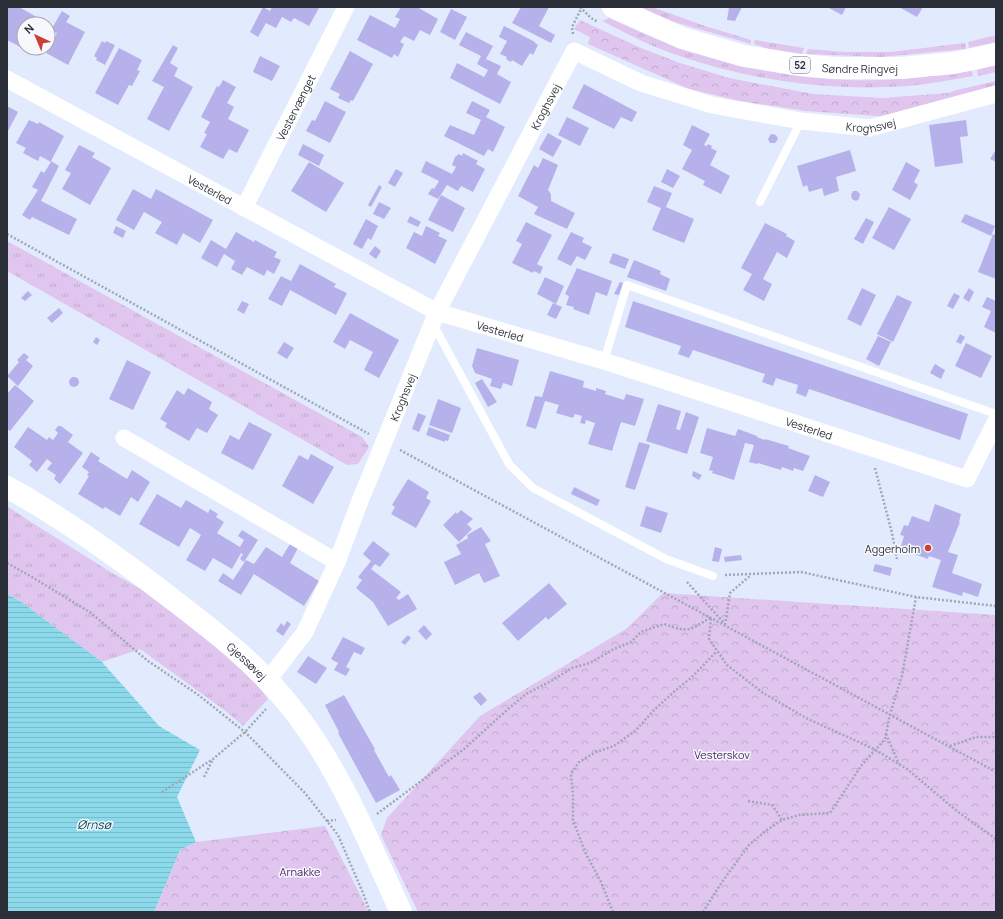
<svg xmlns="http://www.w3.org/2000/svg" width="1003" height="919" font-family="Manrope,sans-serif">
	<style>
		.grass { fill: url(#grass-tufts) }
		.forest { fill: url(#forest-crowns) }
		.water { fill: url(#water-rules) }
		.building { fill: #b6b1ea }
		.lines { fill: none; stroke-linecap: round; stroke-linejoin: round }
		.path { stroke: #a0a7b5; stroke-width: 2.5; stroke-dasharray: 2 2; stroke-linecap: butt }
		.lane { stroke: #fff; stroke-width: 8 }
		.street { stroke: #fff; stroke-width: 17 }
		.secondary { stroke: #fff; stroke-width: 22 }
		.primary { stroke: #fff; stroke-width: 22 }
		.poi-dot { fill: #cc3f31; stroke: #f6f8fd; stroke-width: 1.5 }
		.labels { text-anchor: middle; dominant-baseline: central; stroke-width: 3; stroke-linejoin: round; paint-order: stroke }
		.shield { fill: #f6f8fd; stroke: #686b72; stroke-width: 1 }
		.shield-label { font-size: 10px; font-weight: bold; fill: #2b2f37 }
		.street-label { font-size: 11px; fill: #2b2f37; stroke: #f6f8fd }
		.poi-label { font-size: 11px; fill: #2b2f37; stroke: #f6f8fd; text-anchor: end }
		.park-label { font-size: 11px; fill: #4e2462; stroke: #f6f8fd }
		.water-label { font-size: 12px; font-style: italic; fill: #004b56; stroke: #f6f8fd }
	</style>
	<defs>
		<pattern id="grass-tufts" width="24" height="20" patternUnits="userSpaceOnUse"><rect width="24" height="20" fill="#e0c5ef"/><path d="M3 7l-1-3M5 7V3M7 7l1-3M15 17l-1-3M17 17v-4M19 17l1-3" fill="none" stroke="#c0aace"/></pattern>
		<pattern id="forest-crowns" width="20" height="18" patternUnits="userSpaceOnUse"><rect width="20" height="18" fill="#e0c5ef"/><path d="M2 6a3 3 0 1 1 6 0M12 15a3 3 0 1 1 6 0" fill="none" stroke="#c0aace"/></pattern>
		<pattern id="water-rules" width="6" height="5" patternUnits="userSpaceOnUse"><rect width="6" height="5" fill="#8bd9ea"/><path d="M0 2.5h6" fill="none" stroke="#78bbc9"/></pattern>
	</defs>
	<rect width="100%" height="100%" fill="#e2ebfd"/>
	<g class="grass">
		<path d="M639 7H652L705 26 751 40V44L674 22Z"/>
		<path d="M609 18C641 33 674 47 708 57 764 73 823 82 881 80 912 79 942 74 972 71L973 76C951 80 929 84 907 86 825 92 740 79 663 50 642 42 622 31 602 21Z"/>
		<path d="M996 35V42L969 48 968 42Z"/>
		<path d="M755 40 804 48 802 54 769 49 754 44Z"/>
		<path d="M965 43 966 49 881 57 806 54 808 49 845 52H891Z"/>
		<path d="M996 65V72L978 76 977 70Z"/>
		<path d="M996 81V88L959 98 957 90Z"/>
		<path d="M7 241 362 437 369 447 358 464 347 465 7 271Z"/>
		<path d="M7 506 31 522 112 573 154 596 195 627 255 682 268 699 243 726 227 712 140 649 102 662 20 601 7 594Z"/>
	</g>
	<g class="forest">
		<path d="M580 20 641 48 680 63 729 78 813 94 882 98 948 93 957 90 959 98 890 117 806 111 740 101 689 89 588 44 590 37 574 29Z"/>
		<path d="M663 593 996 615V912H418L381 835 387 818 480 716 626 629Z"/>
		<path d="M325 826 369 912H154L180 850 196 842Z"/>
	</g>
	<path class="water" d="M7 594 20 601 102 662 159 726 200 750 177 797 196 842 180 850 154 912H7Z"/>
	<g class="building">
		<path d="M7 7H19L42 20 40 24H24V48H27L26 50 7 40Z"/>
		<path d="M263 7 270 11 272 7 319 8 309 26 294 18 291 22 282 17 276 28 266 23 258 37 250 32Z"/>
		<path d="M401 7H417L438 19 430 35 420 30 414 41 404 36 400 42 404 44 398 57 394 54 392 58 357 40 370 15 395 28 400 19 395 17Z"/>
		<path d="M521 7H549L539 26 555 35 551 43 512 23Z"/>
		<path d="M729 7H742L735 21 727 20Z"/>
		<path d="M827 7H846L842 15Z"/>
		<path d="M899 7H923L917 17Z"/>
		<path d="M451 9 467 17 455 40 440 32Z"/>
		<path d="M62 11 70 16 66 22 85 32 68 65 46 53 57 33 51 30Z"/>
		<path d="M504 26 535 42V43L538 45 533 55 530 53 522 66 512 60 511 62 506 59 507 57 500 54 507 41 499 37Z"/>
		<path d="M466 32 493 46 486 59 501 66 497 74 511 82 500 104 450 78 457 63 484 77 488 70 477 64 481 56 459 45Z"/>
		<path d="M102 41 105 43 106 41 115 45 105 65 96 60 97 58 94 56Z"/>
		<path d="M173 45 178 48 170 63 178 68 174 76 193 87 169 131 147 119 164 87 152 81Z"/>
		<path d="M119 48 142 60 137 70 140 71 132 86 129 85 118 105 95 93Z"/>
		<path d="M350 51 373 64 353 101 351 100 349 103 338 98 340 94 330 89Z"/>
		<path d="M260 56 280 66 272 81 253 72Z"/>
		<path d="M223 80 236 87 227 103 234 107 228 119 249 130 237 153 229 149 223 159 200 147 207 134 204 133 210 122 201 117 217 86 219 87Z"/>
		<path d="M584 84 637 112 632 122 621 117 614 129 572 108Z"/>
		<path d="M325 101 346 112 330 143 306 131 312 120 315 121Z"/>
		<path d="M472 101 490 110 486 117 505 127 493 152 488 149 484 156 444 136 450 125 474 135 481 120 466 113Z"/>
		<path d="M7 106 18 112 7 133Z"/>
		<path d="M567 117 589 128 580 146 558 135Z"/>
		<path d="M29 120 38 124 39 122 64 136 51 161 59 166 41 201 77 219 69 235 32 217 30 220 22 215 38 190 32 187 41 171 44 173 51 162 40 156 38 161 23 153 26 148 16 143Z"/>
		<path d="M966 120 968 136 960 137 963 163 935 167 929 125Z"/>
		<path d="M692 125 710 134 704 145 707 146 708 144 712 146 711 148 717 151 710 165 730 176 721 194 703 185 705 181 682 169 692 150 683 145Z"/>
		<path d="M548 133 562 141 553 157 539 149Z"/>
		<path d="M771 134 776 135 778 139 775 143H770L768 139Z"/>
		<path d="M303 144 324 155 319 166 298 155Z"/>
		<path d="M79 145 95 153 92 157 111 168 90 205 62 189 71 173 65 170Z"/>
		<path d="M850 150 856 171 836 177 839 191 824 196 822 188 809 192 807 185 803 187 797 166Z"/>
		<path d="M995 151 996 152V162L990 159Z"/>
		<path d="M463 153 478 161 476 164 485 169 473 192 461 186 458 191 447 185 438 199 428 194 432 188 434 189 439 181 421 172 426 161 452 174 456 167 452 165 455 157 459 154 462 156Z"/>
		<path d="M543 158 558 165 548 190 551 194V201L575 213 567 229 534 214 538 207 518 196 534 165 538 168Z"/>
		<path d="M309 162 344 183 326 212 291 191Z"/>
		<path d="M906 162 920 170 914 182 918 185 910 200 892 190Z"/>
		<path d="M396 169 403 173 395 187 388 183Z"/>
		<path d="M667 169 680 176 673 188 661 182Z"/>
		<path d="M379 185 382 187 371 207 368 205Z"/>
		<path d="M654 186 672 193 666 207 694 219 684 243 652 230 661 208 647 202Z"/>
		<path d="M133 189 151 199 156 189 213 220 200 243 183 233 177 245 155 233 162 222 144 212 134 230 116 220Z"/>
		<path d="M853 191H857L860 194 859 199 856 201 852 199 851 195Z"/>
		<path d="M441 195 465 208 453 232 428 220Z"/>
		<path d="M379 202 391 208 384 219 373 214Z"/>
		<path d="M889 207 911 219 894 250 872 238Z"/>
		<path d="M965 214 995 226 991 236 961 222Z"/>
		<path d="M410 216 421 222 418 227 407 222Z"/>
		<path d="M866 218 874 222 863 244 854 239Z"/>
		<path d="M366 219 378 226 371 240 368 238 362 249 353 244Z"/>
		<path d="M526 222 552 235 537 264 543 267 540 274 534 271 533 273 512 263 522 244 516 241Z"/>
		<path d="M765 223 787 234 786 236 795 241 787 258 777 252 763 279 772 284 764 301 743 290 752 274 741 268Z"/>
		<path d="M116 226 126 231 123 238 113 233Z"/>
		<path d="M426 226 440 233 438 236 447 240 435 264 406 248 414 232 422 236Z"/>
		<path d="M236 232 254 242 255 240 277 252 274 257 281 260 274 274 267 270 264 276 247 267 242 275 231 269 235 261 224 254 217 267 201 258 211 240 226 249Z"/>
		<path d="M571 232 584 238 582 242 592 247 585 260 577 256 571 266 557 259Z"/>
		<path d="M993 234 996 235V279L978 272Z"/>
		<path d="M375 246 381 251 376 259 369 254Z"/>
		<path d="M613 253 629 259 625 269 609 263Z"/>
		<path d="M634 260 661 271 660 274 670 279 666 291 627 277Z"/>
		<path d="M300 264 336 284 334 287 347 293 336 315 290 290 282 306 268 299 281 276 291 281Z"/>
		<path d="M577 268 612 281 607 296 596 292 589 315 573 309 574 307 566 305 569 296 565 294Z"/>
		<path d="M545 277 564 286 556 304 537 294Z"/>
		<path d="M620 282 623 283 619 295 614 294Z"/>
		<path d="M862 288 876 295 861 326 847 319Z"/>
		<path d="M969 288 974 292 969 302 963 298Z"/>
		<path d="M28 291 32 295 25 301 21 298Z"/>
		<path d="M954 293 960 296 953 309 947 306Z"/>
		<path d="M897 295 912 302 893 342 877 334Z"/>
		<path d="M987 297 996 301V333L984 327 991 311 982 307Z"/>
		<path d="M242 301 249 304 244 314 237 310Z"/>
		<path d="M633 301 968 414 960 440 809 389 806 397 796 393 798 385 776 378 773 386 762 382 765 374 693 350 689 358 678 354 681 346 625 327Z"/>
		<path d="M553 303 562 307 556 319 547 315Z"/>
		<path d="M59 308 63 313 52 323 47 318Z"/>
		<path d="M350 313 399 340 379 378 364 370 373 352 350 340 345 349 333 342Z"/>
		<path d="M960 334 965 337 961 344 956 342Z"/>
		<path d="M878 336 891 342 879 366 866 359Z"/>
		<path d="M96 337 100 340 97 345 93 342Z"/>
		<path d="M284 342 294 348 287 359 277 353Z"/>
		<path d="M966 343 992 356 981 378 955 366Z"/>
		<path d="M477 348 519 360 512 386 503 383 501 389 490 386 492 379 475 373 472 366Z"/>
		<path d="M24 353 29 357 26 360 33 366 18 386 7 376 19 362 17 360Z"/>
		<path d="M127 360 151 372 133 410 109 399Z"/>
		<path d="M935 364 945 370 941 379 930 373Z"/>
		<path d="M550 371 584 381 583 387 596 391V388L606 391 605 394 624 400 626 394 644 399 635 426 621 422 612 451 588 444 595 423 586 420 585 424 580 423 582 416 575 414 573 418 556 413 559 405 545 401 536 429 526 426 535 396 542 397Z"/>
		<circle cx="74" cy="382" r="5"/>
		<path d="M482 379 497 402 488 407 475 383Z"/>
		<path d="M15 385 34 401 10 431 7 429V394Z"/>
		<path d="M188 388 212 402 209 409 218 415 207 433 197 428 189 441 165 427 167 423 160 419 177 390 184 395Z"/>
		<path d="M438 399 461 408 452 433 429 425Z"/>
		<path d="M658 404 681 411 676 429 680 430 686 412 699 417 687 454 646 441Z"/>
		<path d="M418 413 426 416 419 432 412 429Z"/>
		<path d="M249 422 272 434 253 470 221 453 230 435 239 440Z"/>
		<path d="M58 426H61L73 435 68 442 83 453 60 484 54 479 56 475 47 469 52 463 47 459 37 472 29 465 32 461 14 447 28 427 47 440 49 437 53 440 58 433 55 430Z"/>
		<path d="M429 427 450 435 448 441 445 440V442L426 435Z"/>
		<path d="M707 428 735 436 738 429 757 436V437L765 440V439L789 446 788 448 810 456 803 471 794 468 793 471 782 467 781 470 758 463 757 464 749 462 754 445 745 443 734 480 712 473 713 471 709 470 713 457 700 453Z"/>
		<path d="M639 442 650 445 635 490 625 487Z"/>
		<path d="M91 452 100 458 98 461 127 479 132 470 150 482 138 502 131 497 120 516 105 507 103 509 78 494 89 476 87 475 89 472 82 467Z"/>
		<path d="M311 454 334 467 313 504 282 486 299 455 308 460Z"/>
		<path d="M693 471 702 475 699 480 692 476Z"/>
		<path d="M815 475 830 482 823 497 808 491Z"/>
		<path d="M408 479 429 492 426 498 431 501 416 528 391 514 395 507 392 505Z"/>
		<path d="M574 487 600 500 597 506 571 494Z"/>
		<path d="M157 494 181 508 186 500 208 513 210 509 218 514 216 517 224 522 217 533 240 547 244 540 238 536 242 530 258 540 244 562 240 559 243 554 241 553 232 569 213 558 205 571 186 560 201 535 190 528 179 547 139 524Z"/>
		<path d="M935 504 961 514 959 522H960L948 552 958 555 952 573 982 584 978 597 963 592 962 596 932 587 941 560 929 556 928 559 914 554 915 551 901 546 904 536 900 535 904 525 908 526 912 516 929 522Z"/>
		<path d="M646 506 668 513 661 533 640 526Z"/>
		<path d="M461 510 473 519 467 524 472 529 459 542 443 525 456 512 457 514Z"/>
		<path d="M481 527 491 541 485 544 500 576 484 583 479 573 455 585 444 562 461 554 456 545 468 538 467 535Z"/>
		<path d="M373 541 390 554 380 567 375 564 371 569 401 592 396 598 399 600 408 594 417 609 388 626 373 602 356 588 362 580 358 577 371 561 363 554Z"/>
		<path d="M290 544 298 548 290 563 319 581 304 606 254 574 241 595 218 581 223 573 233 580 246 560 254 564 266 547 282 557Z"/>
		<path d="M715 547 722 549 719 562 712 561Z"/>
		<path d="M741 555 742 560 725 562 724 557Z"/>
		<path d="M875 564 892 568 890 576 873 571Z"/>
		<path d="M549 583 567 604 548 620 546 617 518 641 502 623Z"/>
		<path d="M287 621 291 624 283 636 276 631 281 623 284 626Z"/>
		<path d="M424 625 432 634 426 640 418 631Z"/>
		<path d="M408 635 411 638 405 645 401 642Z"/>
		<path d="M343 637 365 648 361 655 354 652 346 667 350 669 346 676 334 670 338 663 331 659Z"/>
		<path d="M308 656 327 668 316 684 297 672Z"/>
		<path d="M480 692 487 700 481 706 473 697Z"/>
		<path d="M344 695 375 749 374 750 389 777 391 775 400 790 376 803 338 733 339 732 325 705Z"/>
	</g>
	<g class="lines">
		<g class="path">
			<path d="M580 7 591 18 598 22"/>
			<path d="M573 34 572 27 582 7"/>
			<path d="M7 234 369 434"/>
			<path d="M400 450 996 772"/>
			<path d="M875 468 892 533 897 559"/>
			<path d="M7 563 32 577 91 613 148 661 197 694 245 732 305 793 338 835 363 893 370 912"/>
			<path d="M725 575 801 572 916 597 996 606"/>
			<path d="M687 582 724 623"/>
			<path d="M725 625 730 593 751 575"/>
			<path d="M886 734 899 764"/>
			<path d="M950 746 976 737H996"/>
			<path d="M204 777 213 759"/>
			<path d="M162 792 213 759 245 732 266 709"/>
			<path d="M748 801 772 805 782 820"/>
			<path d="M377 814 464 749 507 710 526 694 551 681 572 668 590 663 614 649 631 642 641 632 664 624C689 633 689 631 711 617L709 639 727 665 763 693 808 719 874 749 907 769 958 812 996 839"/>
			<path d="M327 821 336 820"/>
			<path d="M613 912 601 882 585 852 573 820V794L571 774 579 762 596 752 614 746 636 730 654 710 676 690 692 677 717 651"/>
			<path d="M703 912 722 882 749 845 767 830 782 820 799 815 830 813 861 766 885 739 890 714 902 676 916 597"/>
		</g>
		<g class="lane">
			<path d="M760 202 801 121"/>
			<path d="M433 324 509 464 533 488 666 559 713 576"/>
			<path d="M604 361 627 285 996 414"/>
		</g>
		<g class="street">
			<path id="s1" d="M7 79 437 312 604 361 967 479 996 421"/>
			<path id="s2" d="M244 208 346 7"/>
			<path d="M124 438 337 562"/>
			<path id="s3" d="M268 680 305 632 337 562 360 501 437 312 574 51 641 83 712 105 801 121 870 128 996 94"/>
		</g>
		<path class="secondary" id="s4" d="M7 487C65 519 119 558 172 599 219 635 261 667 297 715 342 774 370 845 401 912"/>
		<path class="primary" id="s5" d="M613 7 682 38 744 56 800 65 835 68H901L954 63 996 54"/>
	</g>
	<circle class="poi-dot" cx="928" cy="548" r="4"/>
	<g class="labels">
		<rect class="shield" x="790" y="57" width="20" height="16" rx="3"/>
		<g class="shield-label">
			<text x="800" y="65">52</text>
		</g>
		<g class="street-label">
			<text stroke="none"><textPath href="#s5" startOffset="257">Søndre Ringvej</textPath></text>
			<text stroke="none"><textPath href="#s3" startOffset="639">Kroghsvej</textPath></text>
			<text stroke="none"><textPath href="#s2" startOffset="113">Vestervænget</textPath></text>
			<text stroke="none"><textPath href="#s3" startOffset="1011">Kroghsvej</textPath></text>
			<text stroke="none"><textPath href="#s1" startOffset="231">Vesterled</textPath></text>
			<text stroke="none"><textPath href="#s1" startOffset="555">Vesterled</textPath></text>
			<text stroke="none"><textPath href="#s3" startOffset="315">Kroghsvej</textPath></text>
			<text stroke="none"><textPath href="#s1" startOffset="879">Vesterled</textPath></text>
			<text stroke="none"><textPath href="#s4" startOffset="297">Gjessøvej</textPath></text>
		</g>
		<g class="poi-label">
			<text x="920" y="548">Aggerholm</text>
		</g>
		<g class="park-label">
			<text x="722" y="754">Vesterskov</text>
			<text x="300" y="871">Arnakke</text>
		</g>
		<g class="water-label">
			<text x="94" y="824">Ørnsø</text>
		</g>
	</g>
	<rect width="1003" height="919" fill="none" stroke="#2b2f37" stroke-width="16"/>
	<g transform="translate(36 36) rotate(316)"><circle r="19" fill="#f6f8fd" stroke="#a5a8ae"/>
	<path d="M0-3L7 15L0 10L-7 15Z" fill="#cc3f31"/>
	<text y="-6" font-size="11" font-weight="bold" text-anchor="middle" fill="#2b2f37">N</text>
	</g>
</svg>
